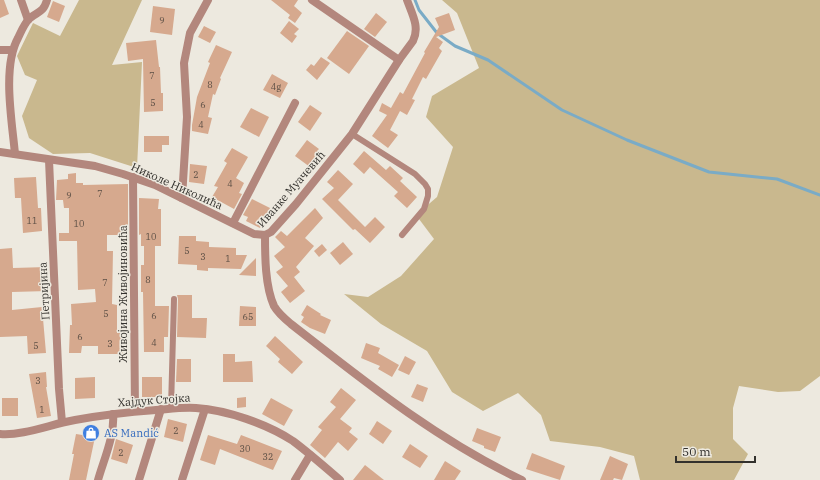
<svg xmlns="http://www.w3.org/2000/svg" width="820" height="480" font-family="'IBM Plex Serif',serif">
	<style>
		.green { fill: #c9b88e }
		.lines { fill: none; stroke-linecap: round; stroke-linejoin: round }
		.stream { stroke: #7aabc6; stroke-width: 3 }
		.building { fill: #d6a98e }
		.service { stroke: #b3877d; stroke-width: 6 }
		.minor { stroke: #b3877d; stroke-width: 8 }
		.labels { text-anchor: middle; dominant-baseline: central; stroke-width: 3; stroke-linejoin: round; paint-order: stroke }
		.number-label { font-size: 9px; fill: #5c4f45 }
		.street-label { font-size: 11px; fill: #33312d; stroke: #ede9df }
		.shop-label { font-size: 11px; fill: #366cbe; stroke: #ede9df; text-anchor: start }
	</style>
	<rect width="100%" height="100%" fill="#ede9df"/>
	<g class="green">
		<path d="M79 0H142L112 65 142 62 137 168 90 153 53 154 29 138 22 116 37 80 25 75 17 56 33 23 60 36Z"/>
		<path d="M442 0H820V376L800 391 778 392 739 386 733 408V439L748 454 734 480H640L634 456 600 447 550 441 541 415 518 393 483 411 452 392 427 351 381 324 344 294 368 297 401 276 434 239 416 215 437 197 453 147 426 117 432 96 479 68 457 13Z"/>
	</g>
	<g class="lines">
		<path class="stream" d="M415 0 419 10 437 33 455 46 488 60 562 110 627 140 709 172 777 179 820 195"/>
	</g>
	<g class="building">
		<path d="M0 0H4L9 14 0 18Z"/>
		<path d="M271 0H298L294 6 302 13 295 23 288 18 290 15Z"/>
		<path d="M53 1 65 6 59 22 47 17Z"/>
		<path d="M153 6 175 9 172 35 150 32Z"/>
		<path d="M376 13 387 22 375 37 364 29Z"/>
		<path d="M449 13 455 30 436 37 443 42 439 48 442 51 426 79 423 77 412 99 415 100 407 115 400 111 390 130 398 135 388 148 372 136 387 115 379 111 382 103 391 108 400 92 403 94 425 53 424 52 439 27 435 18Z"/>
		<path d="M289 21 299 29 294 34 297 36 292 43 280 33Z"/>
		<path d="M204 26 216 32 210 43 198 37Z"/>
		<path d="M347 31 369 46 349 74 327 58Z"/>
		<path d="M156 40 159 67H160L161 93H163V111L144 112 143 59 128 61 126 43Z"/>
		<path d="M216 45 232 52 220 78 221 79 215 95 213 94 208 117 212 118 208 134 192 131V125L197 97 210 63 208 62Z"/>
		<path d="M321 57 330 63 317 80 306 70 311 64 314 66Z"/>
		<path d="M272 74 288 83 280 98 263 90Z"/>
		<path d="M310 105 322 113 310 131 298 122Z"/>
		<path d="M251 108 269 117 259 137 240 127Z"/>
		<path d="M144 136H169V145H162V152H144Z"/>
		<path d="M307 140 319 149 317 151 320 154 310 167 295 156Z"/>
		<path d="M232 148 248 157 236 178 244 183 239 193 242 194 234 209 212 197 218 187 214 186 227 163 224 161Z"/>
		<path d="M364 151 386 170 390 166 403 178 400 181 417 197 407 208 394 196 398 192 370 167 364 174 353 164Z"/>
		<path d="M190 164 207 166 204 184 189 182Z"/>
		<path d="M338 170 353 184 338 200 365 227 375 217 385 227 370 243 355 229 353 230 322 199 334 188 327 182Z"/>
		<path d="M76 173V183H83V185L128 184V235H107V251H113L112 304 117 305V333H123V354H98V346H82L81 353H69L70 325H72L71 304 96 302 95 289 78 290 77 241H59V233H69V208H64L63 200H56L57 180 68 179V174Z"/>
		<path d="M36 177 38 208H41L42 231 23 233 21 198H15L14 178Z"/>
		<path d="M139 198 159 199 158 209H161V246H155V306H169L168 337H164V352H144L143 292H141V265H144V246H141V234L139 235Z"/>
		<path d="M252 199 270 208 260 228 246 221 248 217 243 215Z"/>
		<path d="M315 208 323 218 305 238 314 246 296 267 300 272 294 277 305 291 290 303 281 292 288 286 276 272 283 267 274 256 285 247 275 237 281 231 287 236Z"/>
		<path d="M179 236H196V241L209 242V247L236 248V255H247L241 269 208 268V271L197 270V265L178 264Z"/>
		<path d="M343 242 353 254 340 265 330 253Z"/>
		<path d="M322 244 327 250 319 257 314 251Z"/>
		<path d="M12 248 13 268 47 267 48 291 12 292V310L42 307 46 353 28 354 27 336 0 337V249Z"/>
		<path d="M256 258V276L239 275Z"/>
		<path d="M177 295H192V318H207L206 338 177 337 178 299Z"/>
		<path d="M307 305 321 314 320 315 331 320 325 334 310 328 301 322 304 317 301 315Z"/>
		<path d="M240 306 256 307V326H239Z"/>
		<path d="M275 336 303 362 292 374 278 362 280 359 266 346Z"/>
		<path d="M366 343 380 348 378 353 399 365 392 377 378 369 380 366 361 358Z"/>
		<path d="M223 354H235V362L252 361 253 382H223Z"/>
		<path d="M405 356 416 362 409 375 398 370Z"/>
		<path d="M177 359H191V382H176Z"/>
		<path d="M46 372 47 387H46L51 416 37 418 29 374Z"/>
		<path d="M95 377V398L75 399V378Z"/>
		<rect x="142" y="377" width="20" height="20"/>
		<path d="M417 384 428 388 423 402 411 397Z"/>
		<path d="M341 388 356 400 340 419 352 428 349 432 358 439 348 451 338 442 325 458 310 445 322 430 318 427 336 407 330 402Z"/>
		<path d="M246 397V407L237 408V398Z"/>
		<rect x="2" y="398" width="16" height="18"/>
		<path d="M271 398 293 410 284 426 262 414Z"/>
		<path d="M168 419 187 424 183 442 164 437Z"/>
		<path d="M377 421 392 431 383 444 369 434Z"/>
		<path d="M477 428 501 437 495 452 484 448V446L472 441Z"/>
		<path d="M76 434 95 437 86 480H69L74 454H72Z"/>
		<path d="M208 435 237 444 241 435 282 451 273 470 220 449 215 465 200 460Z"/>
		<path d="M116 439 133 445 127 464 111 459Z"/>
		<path d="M410 444 428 456 420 468 402 457Z"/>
		<path d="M532 453 565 466 560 480 526 469Z"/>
		<path d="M610 456 628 464 622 480 614 478 613 480H600Z"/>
		<path d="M445 461 461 471 455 480H434Z"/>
		<path d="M365 465 384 480H353Z"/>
	</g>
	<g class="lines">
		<g class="service">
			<path d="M352 134 415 174 425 184 428 189V196L424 209 402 235"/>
			<path d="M171 408 174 299"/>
		</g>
		<g class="minor">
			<path d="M21 0 28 20"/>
			<path d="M312 0 399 60"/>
			<path d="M0 50H12"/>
			<path d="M0 152 95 166 123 174 155 185 254 234 265 235 271 232 296 204 352 134 399 60 413 41C420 27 412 14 407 0"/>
			<path d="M15 154C12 121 2 67 18 38 21 32 24 24 29 19 37 11 43 14 47 0"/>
			<path d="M49 160 59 389 62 422"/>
			<path d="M133 177 135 411"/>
			<path d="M182 198 187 117 184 63 190 33 208 0"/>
			<path d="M233 223 295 103"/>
			<path d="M265 235C265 256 265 286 274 306 278 313 285 319 291 324 364 381 437 440 522 480"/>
			<path d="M0 434C23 436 51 424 75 420 102 415 129 412 156 410 169 409 183 407 196 408 227 410 267 424 293 441 309 453 325 467 340 480"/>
			<path d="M98 480C104 459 115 435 113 414"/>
			<path d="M139 480 161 409"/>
			<path d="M182 480 205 409"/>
			<path d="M295 480 310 455"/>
		</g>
	</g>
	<defs>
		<g id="shop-disc" transform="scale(0.9)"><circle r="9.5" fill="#3f7fe0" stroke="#ede9df"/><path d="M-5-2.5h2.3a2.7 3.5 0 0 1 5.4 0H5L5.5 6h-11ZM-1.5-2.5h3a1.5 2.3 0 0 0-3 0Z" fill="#fff"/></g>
	</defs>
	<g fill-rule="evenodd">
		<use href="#shop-disc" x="91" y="433"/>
	</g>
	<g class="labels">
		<g class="number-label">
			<text x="162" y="20">9</text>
			<text x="152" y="75">7</text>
			<text x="210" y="84">8</text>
			<text x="276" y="86">4g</text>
			<text x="153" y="102">5</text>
			<text x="203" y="104">6</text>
			<text x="201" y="124">4</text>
			<text x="196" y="174">2</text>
			<text x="230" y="183">4</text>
			<text x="100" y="193">7</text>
			<text x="69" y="195">9</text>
			<text x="32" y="220">11</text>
			<text x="79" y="223">10</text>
			<text x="151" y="236">10</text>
			<text x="187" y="250">5</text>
			<text x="203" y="256">3</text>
			<text x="228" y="258">1</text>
			<text x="148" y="279">8</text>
			<text x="105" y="282">7</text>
			<text x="106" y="313">5</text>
			<text x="154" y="315">6</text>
			<text x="248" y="316">65</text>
			<text x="80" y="336">6</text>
			<text x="154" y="342">4</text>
			<text x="110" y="343">3</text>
			<text x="36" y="345">5</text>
			<text x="38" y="380">3</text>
			<text x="42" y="409">1</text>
			<text x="176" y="430">2</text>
			<text x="245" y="448">30</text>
			<text x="121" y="452">2</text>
			<text x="268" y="456">32</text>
		</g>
		<g class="street-label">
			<text transform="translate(177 186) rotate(24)">Николе Николића</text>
			<text transform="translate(291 189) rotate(-49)">Иванке Муачевић</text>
			<text transform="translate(44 291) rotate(-93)">Петријина</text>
			<text transform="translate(123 294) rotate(-90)">Живојина Живојиновића</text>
			<text transform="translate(154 400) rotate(-4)">Хајдук Стојка</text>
		</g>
		<g class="shop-label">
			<text x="104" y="433">AS Mandić</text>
		</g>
	</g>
	<path d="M676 456v6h79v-6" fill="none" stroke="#33312d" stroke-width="2"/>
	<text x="682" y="456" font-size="12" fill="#33312d" stroke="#ede9df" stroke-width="3" paint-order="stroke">50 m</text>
</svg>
